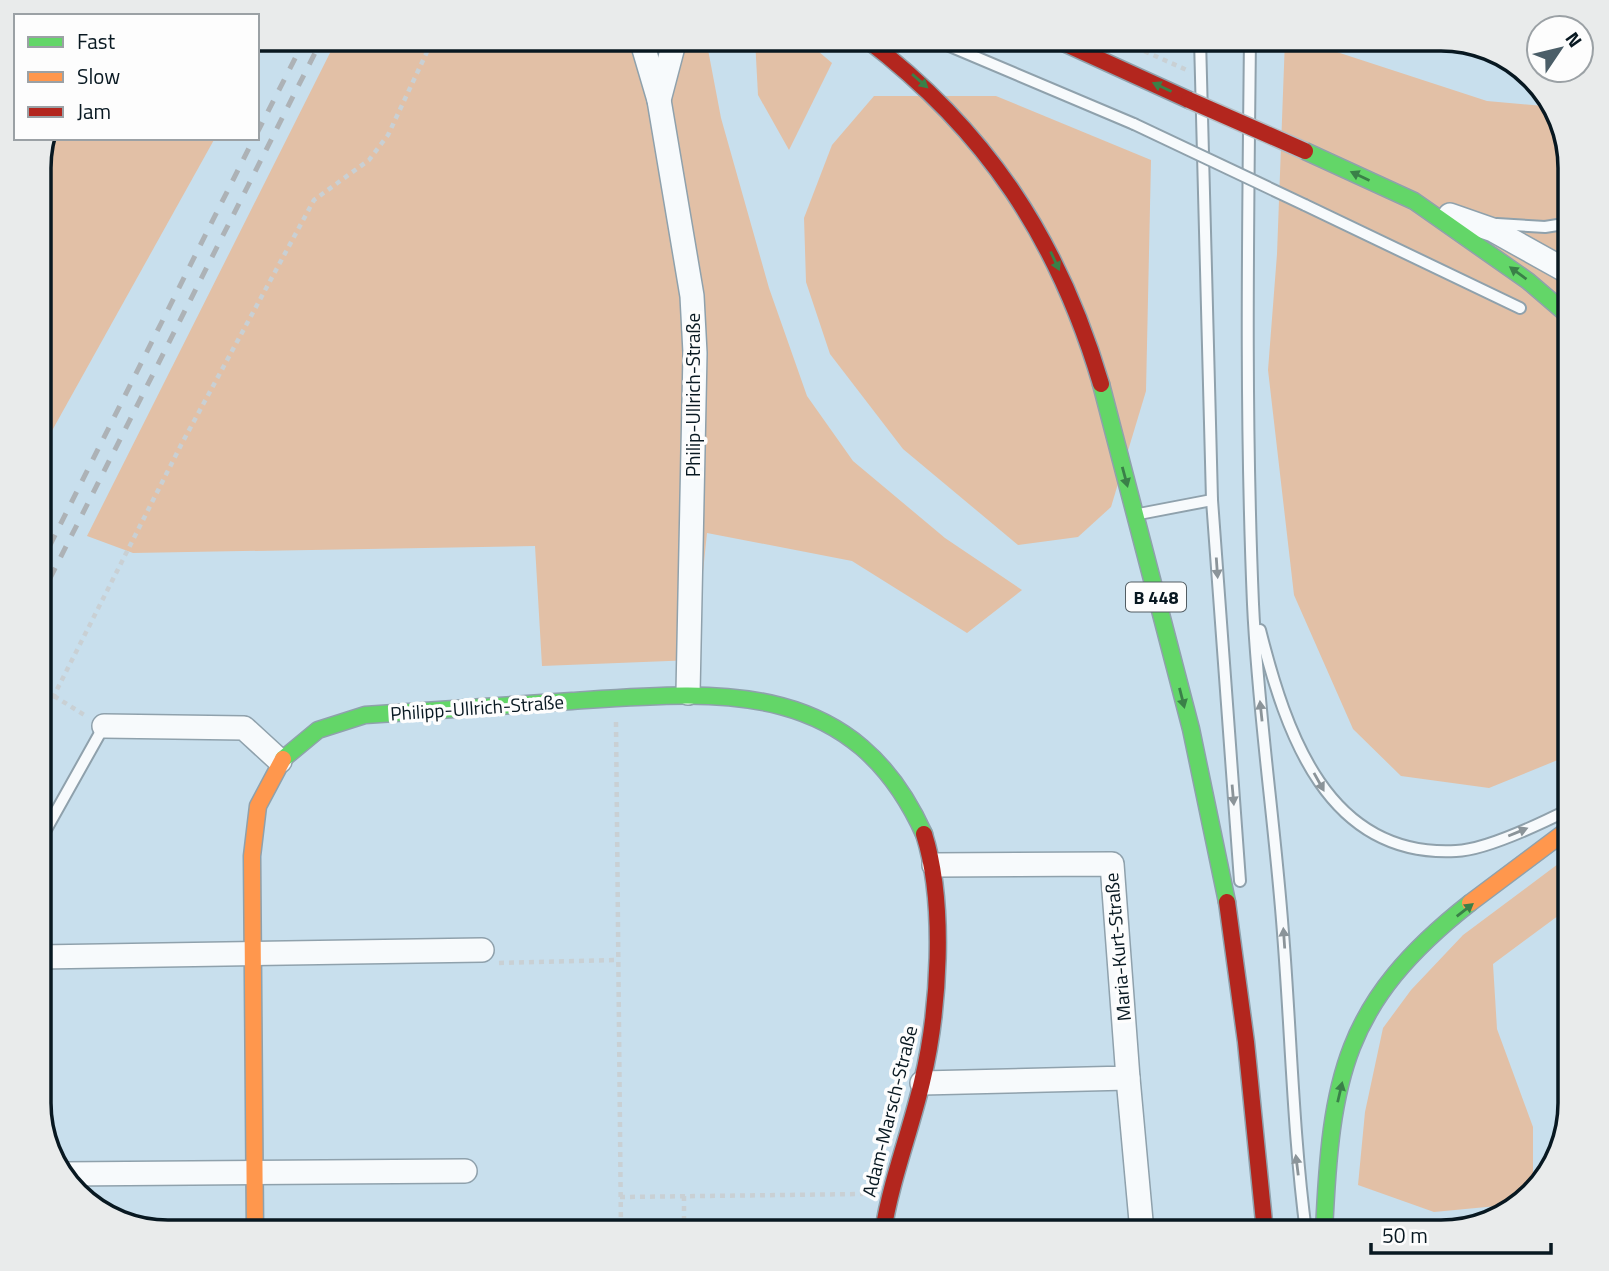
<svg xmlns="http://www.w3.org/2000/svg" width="1609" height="1271" font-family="'Titillium Web',sans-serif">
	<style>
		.green { fill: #e2c0a6 }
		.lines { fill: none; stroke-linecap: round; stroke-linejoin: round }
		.lane-casing { stroke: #8fa1ac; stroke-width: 14 }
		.street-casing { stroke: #8fa1ac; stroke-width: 26 }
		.fast-casing { stroke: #8fa1ac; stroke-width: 19 }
		.slow-casing { stroke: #8fa1ac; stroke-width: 19 }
		.jam-casing { stroke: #8fa1ac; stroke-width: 19 }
		.path { stroke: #c9d0d4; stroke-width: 4.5; stroke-dasharray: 5 5; stroke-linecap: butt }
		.lane { stroke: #f7fafc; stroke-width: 10 }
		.street { stroke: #f7fafc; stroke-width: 23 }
		.fast { stroke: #63d668; stroke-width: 16 }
		.slow { stroke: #ff974d; stroke-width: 16 }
		.jam { stroke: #b3261e; stroke-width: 16 }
		.rail { stroke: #adb2b6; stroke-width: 5; stroke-dasharray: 12 12; stroke-linecap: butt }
		.lane-bridge-casing { stroke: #8fa1ac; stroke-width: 14; stroke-linecap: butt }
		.jam-bridge-casing { stroke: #b1bdc4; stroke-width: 19; stroke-linecap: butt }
		.path-bridge { stroke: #c9d0d4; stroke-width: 4.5; stroke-dasharray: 5 5; stroke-linecap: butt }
		.lane-bridge { stroke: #f7fafc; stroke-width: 10 }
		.jam-bridge { stroke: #b3261e; stroke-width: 16 }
		.oneway { fill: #3a8048 }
		.oneway2 { fill: #8b9499 }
		.labels { text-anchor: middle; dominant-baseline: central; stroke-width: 7; stroke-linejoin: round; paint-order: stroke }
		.shield { fill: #fdfdfd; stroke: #525d63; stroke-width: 2 }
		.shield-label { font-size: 18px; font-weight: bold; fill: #081821 }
		.street-label { font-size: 19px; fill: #081821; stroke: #fdfdfd }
		.rim { fill: none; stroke: #081821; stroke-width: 3.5 }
	</style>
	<rect width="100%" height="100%" fill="#c8dfed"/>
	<g class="green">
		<path d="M337 39H618L619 43 636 39H706L721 118 769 288 807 396 853 461 945 538 1022 590 967 633 852 561 707 533 694 660 542 666 535 546 133 553 87 536Z"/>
		<path d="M755 39H804L832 63 789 150 758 95Z"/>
		<path d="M1285 39H1297L1487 101 1554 107 1557 111 1570 168V755L1489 788 1401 776 1353 729 1294 595 1268 370 1277 254Z"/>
		<path d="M874 96H996L1151 160 1146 391 1111 507 1078 537 1018 545 903 449 830 354 806 282 804 218 832 145Z"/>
		<path d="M44 138H215L39 454V159Z"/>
		<path d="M1570 855V907L1493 964 1497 1029 1533 1127V1193L1518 1204 1434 1212 1358 1185 1365 1112 1383 1028 1411 990 1463 935Z"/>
	</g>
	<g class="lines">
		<g class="lane-casing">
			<g id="lane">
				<path d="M933 39 1134 124"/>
				<path d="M1200 39 1212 500 1240 881"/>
				<path d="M1250 39C1248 227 1245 415 1253 604 1258 714 1275 823 1283 933 1291 1033 1293 1133 1306 1232"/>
				<path d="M1305 205 1520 308"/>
				<path d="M1497 224 1545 227 1570 223"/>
				<path d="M1139 514 1212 500"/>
				<path d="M1260 630C1286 733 1327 858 1456 851 1486 850 1542 823 1570 809"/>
				<path d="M39 842 104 726"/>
			</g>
		</g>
		<g class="street-casing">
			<g id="street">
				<path d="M641 39 659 100 692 296 695 353 688 693"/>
				<path d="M659 100 675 39"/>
				<path d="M1450 215 1493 230 1570 273"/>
				<path d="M104 726 244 728 280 761"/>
				<path d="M39 957 482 950"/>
				<path d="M1128 1078 1142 1232"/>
				<path d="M922 1083 1128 1078 1112 864 934 865"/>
				<path d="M63 1174 465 1171"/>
			</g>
		</g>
		<g class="fast-casing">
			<g id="fast">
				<path d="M1305 151 1414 201 1528 281 1570 317"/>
				<path d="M1101 384 1191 729 1227 902"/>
				<path d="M283 759 318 730 365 715C434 710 503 706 572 701 719 691 853 677 924 834"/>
				<path d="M1324 1232C1331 1077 1343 1003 1470 903"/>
			</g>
		</g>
		<g class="slow-casing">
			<g id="slow">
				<path d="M1470 903 1570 828"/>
				<path d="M255 1232 252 856 258 806 283 759"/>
			</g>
		</g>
		<g class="jam-casing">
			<g id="jam">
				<path d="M866 39C987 131 1058 239 1101 384"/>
				<path d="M1055 39 1189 100"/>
				<path d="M1227 902 1246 1042 1265 1232"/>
				<path d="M883 1232C891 1180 910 1133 922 1082 939 1011 946 904 924 834"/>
			</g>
		</g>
		<g class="path">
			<path d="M54 696 86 716"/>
			<path d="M616 722 621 1232"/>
			<path d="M39 725 181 445 314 200 369 160 388 135 433 39"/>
			<path d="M499 963 617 960"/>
			<path d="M684 1196V1232"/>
			<path d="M620 1197 863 1194"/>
		</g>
		<use href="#lane" class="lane"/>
		<use href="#street" class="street"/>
		<use href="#fast" class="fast"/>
		<use href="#slow" class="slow"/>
		<use href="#jam" class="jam"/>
		<g class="rail">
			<path d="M257 133 305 39"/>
			<path d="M39 567 254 138"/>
			<path d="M39 600 322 39"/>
		</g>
		<g class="lane-bridge-casing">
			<path id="lane-bridge" d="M1134 124 1305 205"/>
		</g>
		<g class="jam-bridge-casing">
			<path id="jam-bridge" d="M1189 100 1305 151"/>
		</g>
		<path class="path-bridge" d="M1117 39 1189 71"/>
		<use href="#lane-bridge" class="lane-bridge"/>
		<use href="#jam-bridge" class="jam-bridge"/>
	</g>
	<defs><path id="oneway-solid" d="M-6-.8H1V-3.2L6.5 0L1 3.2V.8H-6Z" transform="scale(1.75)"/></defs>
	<g class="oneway">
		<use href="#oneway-solid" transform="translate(920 81) rotate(41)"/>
		<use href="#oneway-solid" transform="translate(1162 87) rotate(-155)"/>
		<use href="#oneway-solid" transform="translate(1360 176) rotate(-155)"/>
		<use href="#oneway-solid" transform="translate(1055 261) rotate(65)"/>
		<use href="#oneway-solid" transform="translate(1518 273) rotate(-144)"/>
		<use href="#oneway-solid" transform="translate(1125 477) rotate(75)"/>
		<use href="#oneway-solid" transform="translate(1182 698) rotate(76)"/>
		<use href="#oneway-solid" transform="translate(1465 910) rotate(-38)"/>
		<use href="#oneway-solid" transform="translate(1340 1092) rotate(-77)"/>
	</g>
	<g class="oneway2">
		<use href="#oneway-solid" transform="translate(1217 568) rotate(86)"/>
		<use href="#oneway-solid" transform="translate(1261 711) rotate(-96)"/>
		<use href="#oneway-solid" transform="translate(1319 782) rotate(61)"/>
		<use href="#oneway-solid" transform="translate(1233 795) rotate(85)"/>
		<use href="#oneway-solid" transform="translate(1518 832) rotate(-22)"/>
		<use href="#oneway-solid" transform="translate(1284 938) rotate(-94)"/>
		<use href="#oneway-solid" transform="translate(1297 1165) rotate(-97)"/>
	</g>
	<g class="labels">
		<rect class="shield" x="1126" y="582.5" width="60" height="29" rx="5"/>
		<g class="shield-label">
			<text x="1156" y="597">B 448</text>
		</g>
		<g class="street-label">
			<text transform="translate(692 395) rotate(-90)">Philip-Ullrich-Straße</text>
			<text transform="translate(477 707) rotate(-4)">Philipp-Ullrich-Straße</text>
			<text transform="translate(1117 947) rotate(-95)">Maria-Kurt-Straße</text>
			<text transform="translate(889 1111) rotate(-76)">Adam-Marsch-Straße</text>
		</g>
	</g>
	<path d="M0 0H1609V1271H0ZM168 51H1441A117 117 0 0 1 1558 168V1103A117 117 0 0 1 1441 1220H168A117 117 0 0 1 51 1103V168A117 117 0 0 1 168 51Z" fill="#e9ebeb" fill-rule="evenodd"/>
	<path class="rim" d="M168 51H1441A117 117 0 0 1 1558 168V1103A117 117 0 0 1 1441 1220H168A117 117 0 0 1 51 1103V168A117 117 0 0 1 168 51Z"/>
	<rect x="14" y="14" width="245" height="126" fill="#fdfdfd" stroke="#9ba1a5" stroke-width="2"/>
	<rect x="28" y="37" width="35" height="10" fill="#63d668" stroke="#9ba1a5" stroke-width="2"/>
	<text x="77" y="49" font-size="21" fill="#081821">Fast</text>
	<rect x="28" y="72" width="35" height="10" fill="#ff974d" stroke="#9ba1a5" stroke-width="2"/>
	<text x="77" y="84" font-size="21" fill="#081821">Slow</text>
	<rect x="28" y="107" width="35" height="10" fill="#b3261e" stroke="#9ba1a5" stroke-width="2"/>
	<text x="77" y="119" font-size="21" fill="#081821">Jam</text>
	<g transform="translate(1560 49) rotate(55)"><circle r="33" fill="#fdfdfd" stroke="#9ba1a5" stroke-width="2"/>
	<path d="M0-5L12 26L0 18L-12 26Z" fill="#4b5e68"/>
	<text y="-10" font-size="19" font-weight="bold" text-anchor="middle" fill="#081821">N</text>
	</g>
	<path d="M1371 1243v10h180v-10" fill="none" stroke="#081821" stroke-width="3.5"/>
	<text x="1382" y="1243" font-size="21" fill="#081821" stroke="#fdfdfd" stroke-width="5" paint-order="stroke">50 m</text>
</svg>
